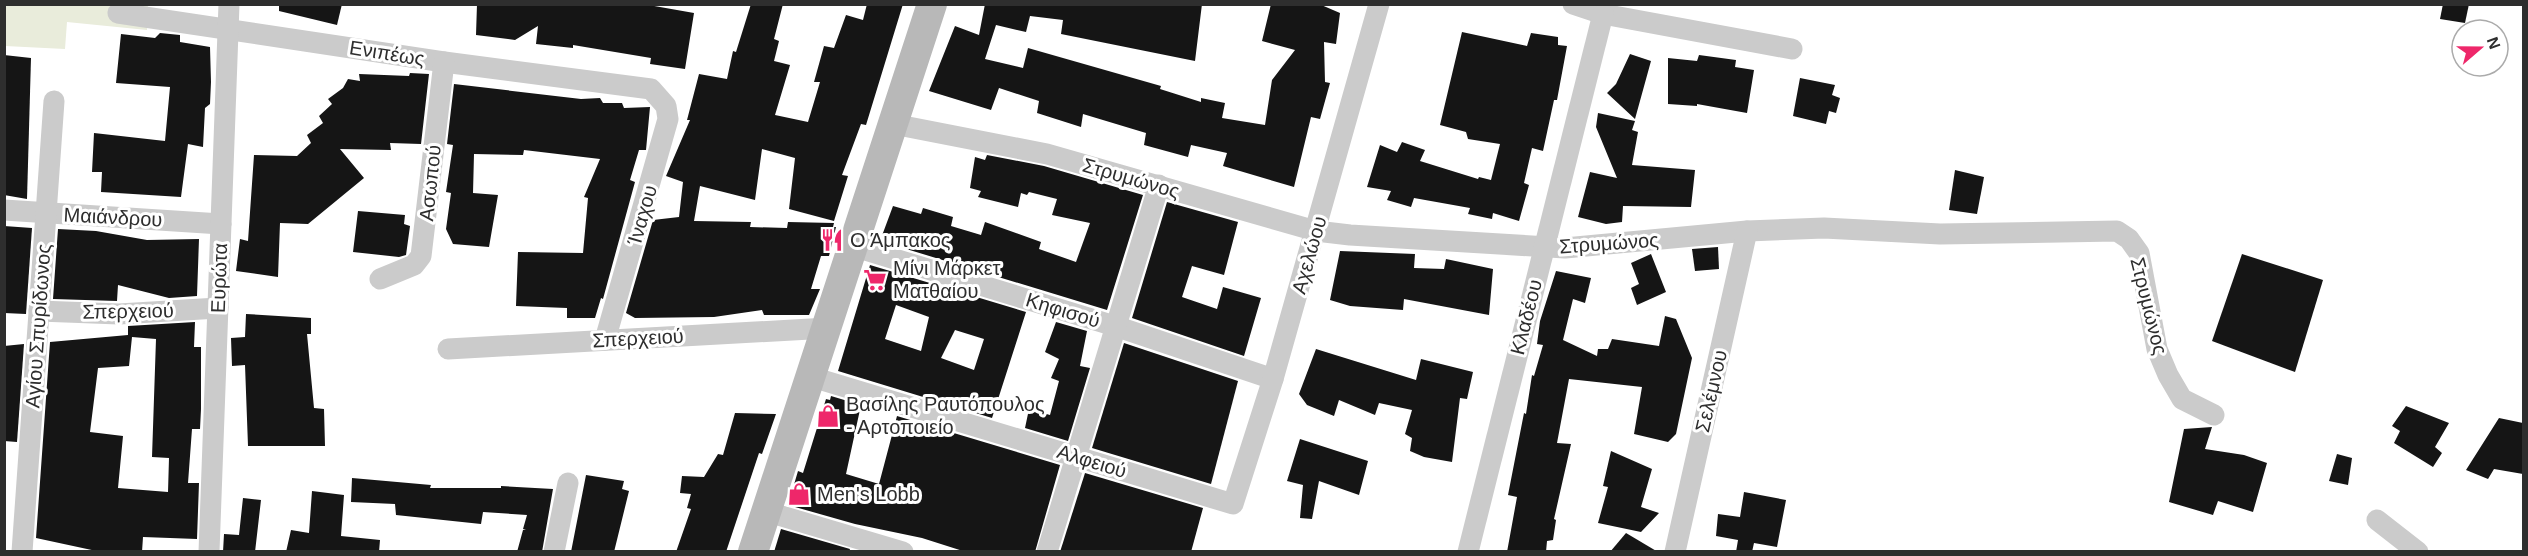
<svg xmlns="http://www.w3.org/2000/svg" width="2528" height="556" font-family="Helvetica,sans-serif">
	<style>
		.grass { fill: #e9ecdb }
		.building { fill: #151515; fill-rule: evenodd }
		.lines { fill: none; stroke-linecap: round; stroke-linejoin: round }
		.minor { stroke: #cbcbcb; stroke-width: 21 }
		.secondary { stroke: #b8b8b8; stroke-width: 30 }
		.labels { text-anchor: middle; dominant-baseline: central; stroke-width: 6; stroke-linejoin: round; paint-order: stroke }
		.street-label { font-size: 20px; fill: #2e2e2e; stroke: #fff }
		.poi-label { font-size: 20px; fill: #2e2e2e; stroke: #fff; text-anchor: start }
	</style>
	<rect width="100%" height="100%" fill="#fff"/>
	<path class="grass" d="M4 5H148L147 30 67 22 65 49 5 46Z"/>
	<g class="building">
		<path d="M279 4H342L337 25 279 11Z"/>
		<path d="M477 4H643L694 13 685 69 650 64 651 58 573 45V48L536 44 538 26 515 40 476 35Z"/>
		<path d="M751 4H783L774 39 779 41 774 61 790 65 775 115 808 122 820 82H814L824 46 834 48 846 15 863 20 867 4H903L866 125 861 124 842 175 848 176 834 221 789 209 795 158 762 149 755 200 700 186 694 221 751 222 750 227 787 228 788 222 834 223 833 227H836L829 256H821L811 289H820L809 315H764L762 310 714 317 635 318 626 313 653 220 679 217 683 182 666 176 690 120H687L699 74 727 79 733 51 736 52Z"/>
		<path d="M985 4H1202L1195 61 1061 34 1063 20 1030 16 1026 32 996 25 985 59 1023 68 1028 48 1161 86 1160 89 1201 102V98L1225 103 1222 118 1265 125 1272 80 1295 50 1262 41 1271 4H1319L1340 13 1336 44 1324 42 1325 82 1330 83 1320 119 1311 117 1294 187 1223 166 1227 153 1191 145 1188 157 1144 145 1146 133 1083 114 1081 127 1037 113 1039 101 999 88 991 110 929 91 955 26 979 35Z"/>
		<path d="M2443 4H2469L2465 23 2440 19Z"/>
		<path d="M1462 32 1527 46 1531 33 1558 37V45L1567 46 1557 100H1554L1543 151 1532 148 1524 183 1529 185 1519 221 1493 213 1492 219 1468 214 1470 208 1414 198 1411 207 1387 200 1391 191 1367 187 1380 145 1397 152 1402 142 1425 150 1420 161 1478 179 1479 177 1491 180 1500 144 1468 139 1466 132 1440 125Z"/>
		<path d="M160 33 180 35V42L210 47 211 82 210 104 205 108 203 147 188 144 181 197 101 192 102 172H92L94 133 165 141 170 87 116 83 121 34 155 38Z"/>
		<path d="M1630 54 1651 61 1635 119 1607 93 1616 84Z"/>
		<path d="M4 55 31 58 27 199 4 195Z"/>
		<path d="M1699 55 1736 60 1735 67 1754 70 1747 113 1697 104V106L1668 104V58L1697 61Z"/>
		<path d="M410 73 429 74 421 144 390 143 391 150 340 149 364 178 308 224 280 223 278 277 236 271 240 239 248 241 254 155 297 156 311 143 307 135 323 123 319 116 332 104 328 99 343 88 348 79 360 81 359 74 409 76Z"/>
		<path d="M1800 78 1835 85 1832 95 1840 98 1836 113 1829 111 1826 124 1793 116Z"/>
		<path d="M454 84 581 99 600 98 603 103H622L624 108 650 107 646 150H639L630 180 635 182 603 299 601 298 595 318H567V308L516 306 518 252 583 253 588 198 584 197 600 159 524 150 523 155 474 154 473 193 498 195 489 247 453 244 446 229 451 193 446 192 453 145 447 144Z"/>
		<path d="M1598 113 1635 121 1632 130 1638 132 1632 165 1695 170 1691 207 1623 206 1622 222 1606 224 1578 217 1590 172 1617 178 1596 127Z"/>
		<path d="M987 155 1044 166 1143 195 1107 310 880 241 893 206 921 214 923 208 953 217 951 226 981 235 985 222 1041 242 1039 249 1076 262 1090 223 1052 215 1057 199 1029 192 1027 195 1021 193 1018 207 978 197 981 191 970 188 975 157 985 160Z"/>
		<path d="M1955 170 1984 177 1977 214 1949 210Z"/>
		<path d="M1167 202 1238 222 1224 275 1192 266 1182 297 1217 309 1223 287 1261 298 1244 356 1132 318Z"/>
		<path d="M358 211 405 215 404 224 410 226 406 255 399 257 353 252Z"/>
		<path d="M4 226 32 228 26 314 4 313Z"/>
		<path d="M58 229 96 231 147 240 199 239 197 296 169 298 118 285 117 301 53 299Z"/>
		<path d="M1718 247 1719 269 1695 271 1692 249Z"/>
		<path d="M1340 251 1415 254 1414 268 1444 269 1446 259 1493 269 1489 315 1404 299 1403 310 1350 306 1330 300Z"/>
		<path d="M1651 254 1666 292 1637 305 1631 288 1639 284 1631 263Z"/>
		<path d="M2242 254 2323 280 2295 372 2212 341Z"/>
		<path d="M870 265 1026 312 992 418 838 371ZM896 305 929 317 921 351 885 339ZM955 330 984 339 974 370 941 358Z"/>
		<path d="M1556 271 1591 278 1585 303 1573 299 1563 340 1597 356 1598 349H1608L1612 339 1659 346 1665 316 1676 319 1692 358 1676 434 1668 442 1634 434 1642 387 1569 379 1557 443 1571 444 1554 519 1556 520 1553 540 1547 541 1546 552H1507L1517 497 1508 495 1524 413 1526 414 1532 375 1534 376 1543 345 1537 344 1540 321Z"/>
		<path d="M246 314 311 318V334H307L314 408 324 409 325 446H248L245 365 232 366 231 338 245 337Z"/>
		<path d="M195 322 194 347H201V409L200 429H192L188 483H199L197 539 143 537 142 552H101L36 538 50 342 128 335V326ZM132 337 156 339 152 457 169 458 168 492 118 488 123 436 90 432 98 368 129 366Z"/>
		<path d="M1056 322 1087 331 1080 366 1090 368 1068 441 1025 428 1029 409 1050 415 1059 381 1051 378 1059 359 1045 352Z"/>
		<path d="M1124 343 1238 381 1211 484 1092 448Z"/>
		<path d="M24 344 17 442 4 441V346Z"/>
		<path d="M1316 349 1416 380 1421 359 1473 372 1467 399 1460 398 1452 462 1424 457 1410 451 1412 438 1405 434 1412 410 1379 403 1375 415 1339 400 1334 416 1307 405 1299 394Z"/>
		<path d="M831 396 861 405 846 474 879 484 897 416 1060 465 1035 552H966L922 538 855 524 788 505 798 471 803 473 826 399 830 400Z"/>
		<path d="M2406 406 2449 423 2435 447 2442 453 2433 467 2394 443 2400 431 2392 426Z"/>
		<path d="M735 413 776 414 762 454 759 453 726 552H676L691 509 687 508 691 494 680 493 682 476 704 477 718 454 723 455Z"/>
		<path d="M2499 418 2523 423V474L2494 469 2488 479 2466 470Z"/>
		<path d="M2212 427 2205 449 2244 455 2267 463 2253 512 2218 501 2213 515 2169 502 2184 429Z"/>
		<path d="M1300 439 1368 461 1359 495 1319 481 1312 519 1300 518 1303 485 1287 481Z"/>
		<path d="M1611 451 1652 469 1641 507 1659 513 1641 532 1598 523 1608 487 1603 486Z"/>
		<path d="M2337 454 2352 458 2348 485 2329 481Z"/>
		<path d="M1085 473 1203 508 1191 552H1060Z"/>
		<path d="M586 475 624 481 622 489 629 491 614 552H571Z"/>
		<path d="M352 478 431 485 430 488H501V486L553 489 542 552H517L523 530 526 529H523L527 515 483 512 481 524 396 515 395 504 351 502Z"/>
		<path d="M312 491 344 495 341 536 380 540 379 552H286L291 530 309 533Z"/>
		<path d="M1744 492 1786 500 1777 547 1754 543 1752 552H1736L1738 540 1716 536 1718 514 1740 517Z"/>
		<path d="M243 498 261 500 255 552H223L224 534 239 535Z"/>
		<path d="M781 529 850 549 849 552H774Z"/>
		<path d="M1626 533 1658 552H1610Z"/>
	</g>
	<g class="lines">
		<g class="minor">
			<path d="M1573 4 1603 14 1792 49"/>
			<path d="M118 13 444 62 651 89 666 106 668 119 605 340"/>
			<path d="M893 124 1047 154 1316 231 1350 235 1565 248 1747 231 1824 228 1940 234 2117 231 2129 239 2139 253 2157 349 2168 375 2182 399 2214 415"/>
			<path d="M4 210 221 224"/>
			<path d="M852 246 1118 327 1273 379"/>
			<path d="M380 279 414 265 421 256 444 62"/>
			<path d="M39 311 119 314 218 308"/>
			<path d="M448 349 828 328"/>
			<path d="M812 377 1233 504 1273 379 1379 4"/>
			<path d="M768 512 903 552"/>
			<path d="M2377 520 2418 552"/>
			<path d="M22 552 54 101"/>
			<path d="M209 552 229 4"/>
			<path d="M554 552 568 483"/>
			<path d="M1047 552 1159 185"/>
			<path d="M1468 552 1603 14"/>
			<path d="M1675 552 1747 231"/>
		</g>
		<path class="secondary" d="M753 552 932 4"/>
	</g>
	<defs>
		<g id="restaurant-bare" transform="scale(1.8)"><path d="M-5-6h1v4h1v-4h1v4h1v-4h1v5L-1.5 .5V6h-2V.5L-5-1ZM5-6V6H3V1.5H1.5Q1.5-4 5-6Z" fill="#ee276a" stroke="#fff" stroke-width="2.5" paint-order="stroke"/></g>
		<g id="supermarket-bare" transform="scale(1.8)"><path d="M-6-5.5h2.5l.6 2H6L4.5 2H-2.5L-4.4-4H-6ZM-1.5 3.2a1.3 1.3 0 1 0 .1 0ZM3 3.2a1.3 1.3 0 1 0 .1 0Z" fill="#ee276a" stroke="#fff" stroke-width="2.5" paint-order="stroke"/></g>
		<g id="shop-bare" transform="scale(1.8)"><path d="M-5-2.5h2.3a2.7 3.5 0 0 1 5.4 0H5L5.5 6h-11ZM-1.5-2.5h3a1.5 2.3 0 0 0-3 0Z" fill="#ee276a" stroke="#fff" stroke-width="2.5" paint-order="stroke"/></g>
	</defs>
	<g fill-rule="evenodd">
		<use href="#restaurant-bare" x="832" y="240"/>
		<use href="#supermarket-bare" x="875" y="280"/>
		<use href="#shop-bare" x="828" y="416"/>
		<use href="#shop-bare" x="799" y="494"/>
	</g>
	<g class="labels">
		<g class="street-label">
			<text transform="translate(387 53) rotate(9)">Ενιπέως</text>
			<text transform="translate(1131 178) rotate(16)">Στρυμώνος</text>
			<text transform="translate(430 183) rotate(-84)">Ασωπού</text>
			<text transform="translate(642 215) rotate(-74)">Ίναχου</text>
			<text transform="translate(113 217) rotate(3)">Μαιάνδρου</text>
			<text transform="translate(1609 243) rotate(-4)">Στρυμώνος</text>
			<text transform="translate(1309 255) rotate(-74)">Αχελώου</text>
			<text transform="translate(219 278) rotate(-88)">Ευρώτα</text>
			<text transform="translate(2149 306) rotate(76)">Στρυμώνος</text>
			<text transform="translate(1063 310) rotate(17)">Κηφισού</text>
			<text transform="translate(128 311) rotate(-1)">Σπερχειού</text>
			<text transform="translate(1526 317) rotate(-76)">Κλαδέου</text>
			<text transform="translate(38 326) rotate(-86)">Αγίου Σπυρίδωνος</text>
			<text transform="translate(638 338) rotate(-3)">Σπερχειού</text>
			<text transform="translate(1711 391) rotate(-77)">Σελέμνου</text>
			<text transform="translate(1092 461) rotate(17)">Αλφειού</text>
		</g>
		<g class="poi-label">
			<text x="850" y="240">Ο Άμπακος</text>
			<text x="893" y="268">Μίνι Μάρκετ<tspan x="893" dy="23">Ματθαίου</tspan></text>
			<text x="846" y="404">Βασίλης Ραυτόπουλος<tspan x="846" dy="23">- Αρτοποιείο</tspan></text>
			<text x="817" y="494">Men's Lobb</text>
		</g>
	</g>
	<rect width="2528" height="556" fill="none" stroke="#2e2e2e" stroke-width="12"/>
	<g transform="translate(2480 48) rotate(70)"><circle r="28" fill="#ffffff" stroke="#ababab" stroke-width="1.5"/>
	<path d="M0-4.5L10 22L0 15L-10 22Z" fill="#ee276a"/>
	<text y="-9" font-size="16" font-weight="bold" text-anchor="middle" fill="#2e2e2e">N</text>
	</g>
</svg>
